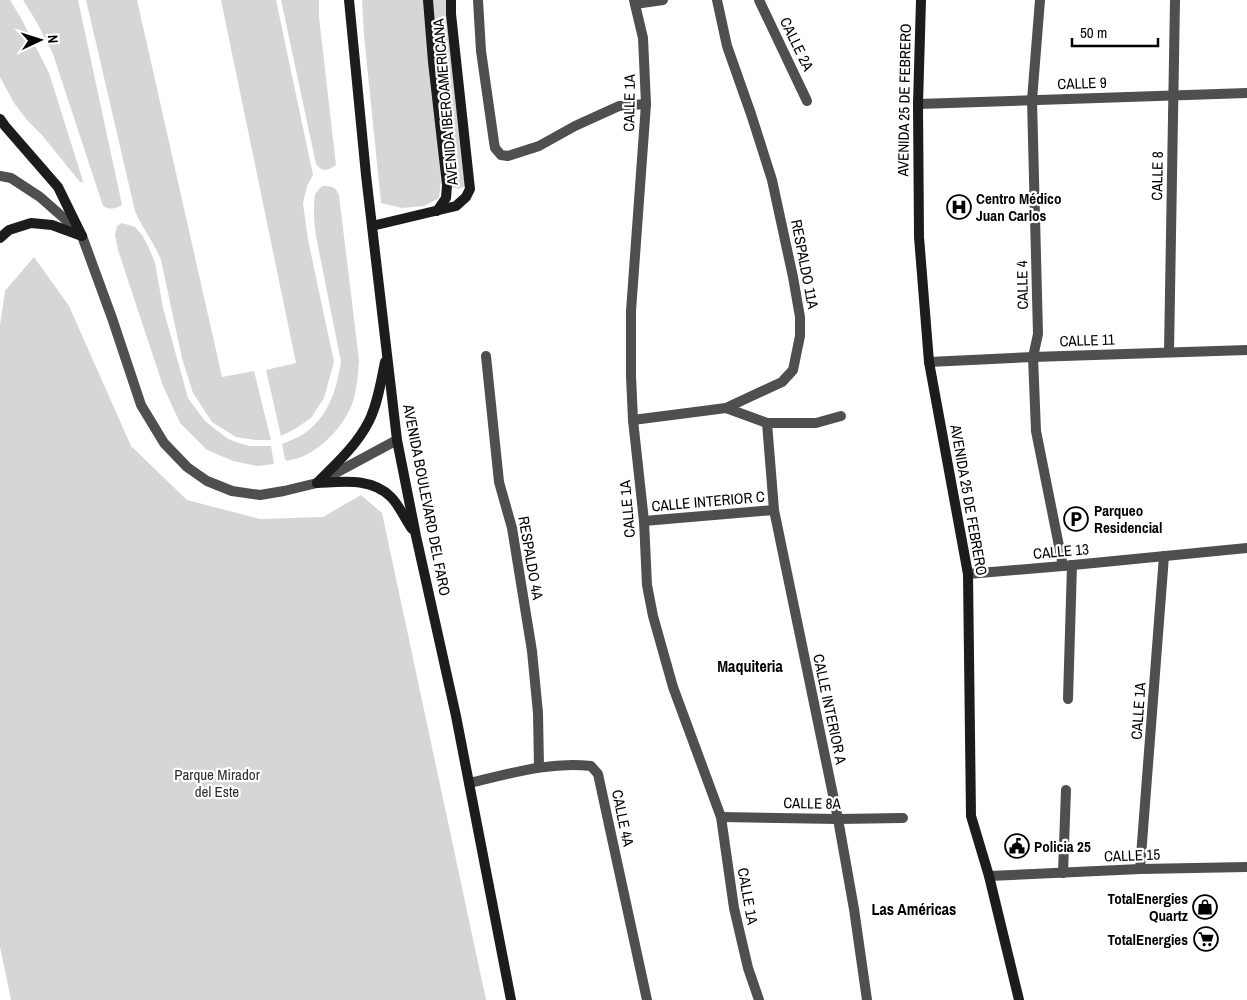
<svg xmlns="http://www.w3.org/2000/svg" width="1247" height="1000" font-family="'Archivo Narrow',sans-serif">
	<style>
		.green { fill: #d6d6d6 }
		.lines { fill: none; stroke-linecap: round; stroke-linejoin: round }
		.street { stroke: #4f4f4f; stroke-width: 10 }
		.secondary { stroke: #1c1c1c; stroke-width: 10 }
		.labels { text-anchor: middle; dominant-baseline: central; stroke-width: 4.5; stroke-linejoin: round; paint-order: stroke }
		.street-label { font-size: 15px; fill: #000; stroke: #fff }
		.poi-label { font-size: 15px; font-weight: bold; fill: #000; stroke: #fff; text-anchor: start }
		.park-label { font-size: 15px; fill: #2d2d2d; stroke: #fff }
		.neighbourhood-label { font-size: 16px; font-weight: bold; fill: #000; stroke: #fff }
	</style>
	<rect width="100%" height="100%" fill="#fff"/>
	<g class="green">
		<path d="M0 0H10L22 20 49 73 82 178 83 182H80L42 135 27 120 14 103 0 77Z"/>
		<path d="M23 0H78L122 205C115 209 111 210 103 206L53 54 36 21Z"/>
		<path d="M86 0H137L222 377 254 371 271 440H255L236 437 212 422 193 393 182 358 161 260C154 242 142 228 135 211Z"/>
		<path d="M221 0H276L313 175 307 186 303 203 308 240 334 362 324 398 311 418 295 429 281 436 266 370 296 363Z"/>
		<path d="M281 0H319V17L336 165C328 171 322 172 316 164Z"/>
		<path d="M362 0H425L441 182 439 198 424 206 402 208 381 203 364 35Z"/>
		<path d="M431 0H449L465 186 459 189 451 187Z"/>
		<path d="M322 186C331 186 335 186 339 195L359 360C358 375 357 392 351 407 342 427 325 445 306 455 300 458 293 459 287 461L285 459 282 444C292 440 302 436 310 429 330 412 337 387 341 362L316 236C314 222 313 208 315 194Z"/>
		<path d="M122 223 135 227 142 235 149 248 155 263 163 308 188 398 205 421 228 439 236 442 249 446H271L274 464 257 466 233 461 207 450 180 423 163 386 118 250 115 235 117 226Z"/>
		<path d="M34 257 69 306 131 446 187 500 260 519 323 517 361 495 382 513 486 1000H11L0 947V325L5 291Z"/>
	</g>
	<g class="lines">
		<g class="street">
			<path d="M478 0 481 51 494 142 495 148 501 155 508 156 539 146 575 126 619 106 646 104"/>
			<path d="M634 0 643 38 646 104 631 311V376L633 420 644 521 647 585 653 616 673 687 721 817 734 908 748 968 759 1000"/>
			<path d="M759 0 807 101"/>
			<path d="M1040 0 1032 100 1038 334 1033 357 1036 431 1063 566"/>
			<path d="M635 4 663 0"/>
			<path d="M918 104 1247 93"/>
			<path d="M0 176 11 178 40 197 65 219 82 236 112 318 141 405 164 443 187 467 207 481 232 491 260 495 284 491 317 483 397 440"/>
			<path d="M1169 352 1175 0"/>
			<path d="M486 356 499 482 512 528 532 651 538 713 539 767"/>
			<path d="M929 362 1033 357 1247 350"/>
			<path d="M726 408 767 423H816L841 416"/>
			<path d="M633 420 726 408 782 382 793 370 800 336V317L793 277 772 180 751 114 727 46 717 0"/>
			<path d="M767 423 774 510 838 819 854 909 867 1000"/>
			<path d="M644 521 774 510"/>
			<path d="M968 574 1063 566 1247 548"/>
			<path d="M1068 699 1072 565"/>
			<path d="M469 783C509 774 550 761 591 766L598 774 647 1000"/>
			<path d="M721 817 838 819 903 818"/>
			<path d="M1140 869 1164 556"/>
			<path d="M1063 873 1066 790"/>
			<path d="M989 876 1140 869 1247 867"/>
		</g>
		<g class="secondary">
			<path d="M349 0 366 175 397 440 416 536 456 716 511 1000"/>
			<path d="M428 0 433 62 447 185 446 198 437 211"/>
			<path d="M921 0 918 104 919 237 929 362 968 574 971 816 989 876 1019 1000"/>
			<path d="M0 119 5 126 58 187 82 236"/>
			<path d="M372 226 456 206 466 197 470 189 451 14V0"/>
			<path d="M0 238 9 230 31 223 52 225 82 236"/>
			<path d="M317 483C336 464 357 445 369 421 378 403 381 381 385 362"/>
			<path d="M317 483C342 482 371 477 391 497 399 505 405 519 412 529"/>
		</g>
	</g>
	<defs>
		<g id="hospital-ring" transform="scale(1.25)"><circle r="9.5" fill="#fff" stroke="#000" stroke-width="1.5"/><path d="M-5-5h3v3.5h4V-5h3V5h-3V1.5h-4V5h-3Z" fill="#000"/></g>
		<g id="parking-ring" transform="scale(1.25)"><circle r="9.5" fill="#fff" stroke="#000" stroke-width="1.5"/><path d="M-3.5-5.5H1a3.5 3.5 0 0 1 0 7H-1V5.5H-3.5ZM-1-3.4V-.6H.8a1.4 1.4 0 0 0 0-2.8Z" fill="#000"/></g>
		<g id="civic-ring" transform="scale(1.25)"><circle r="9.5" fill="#fff" stroke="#000" stroke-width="1.5"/><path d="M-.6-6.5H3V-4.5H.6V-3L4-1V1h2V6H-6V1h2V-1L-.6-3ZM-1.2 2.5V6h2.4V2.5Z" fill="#000"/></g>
		<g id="shop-ring" transform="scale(1.25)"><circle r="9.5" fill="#fff" stroke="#000" stroke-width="1.5"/><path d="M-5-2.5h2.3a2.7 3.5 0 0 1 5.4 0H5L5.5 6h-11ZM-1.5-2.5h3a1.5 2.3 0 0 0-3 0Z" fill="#000"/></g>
		<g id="supermarket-ring" transform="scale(1.25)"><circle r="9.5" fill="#fff" stroke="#000" stroke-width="1.5"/><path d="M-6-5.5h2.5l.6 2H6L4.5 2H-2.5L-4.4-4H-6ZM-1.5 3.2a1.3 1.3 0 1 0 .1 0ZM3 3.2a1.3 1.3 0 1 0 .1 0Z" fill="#000"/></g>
	</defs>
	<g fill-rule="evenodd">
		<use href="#hospital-ring" x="959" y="207"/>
		<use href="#parking-ring" x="1076" y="519"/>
		<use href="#civic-ring" x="1017" y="846"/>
		<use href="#shop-ring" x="1205" y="907"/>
		<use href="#supermarket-ring" x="1206" y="939"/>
	</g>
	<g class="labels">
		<g class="street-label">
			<text transform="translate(797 44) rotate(64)">CALLE 2A</text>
			<text transform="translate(1082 83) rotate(-2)">CALLE 9</text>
			<text transform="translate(904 100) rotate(-89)">AVENIDA 25 DE FEBRERO</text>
			<text transform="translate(445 102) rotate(-95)">AVENIDA IBEROAMERICANA</text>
			<text transform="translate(629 103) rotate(-89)">CALLE 1A</text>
			<text transform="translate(1157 176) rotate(-89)">CALLE 8</text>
			<text transform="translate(805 264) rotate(79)">RESPALDO 11A</text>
			<text transform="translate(1022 285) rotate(-91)">CALLE 4</text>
			<text transform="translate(1087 340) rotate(-2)">CALLE 11</text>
			<text transform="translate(427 500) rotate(79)">AVENIDA BOULEVARD DEL FARO</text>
			<text transform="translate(969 500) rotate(80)">AVENIDA 25 DE FEBRERO</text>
			<text transform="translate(708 501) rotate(-5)">CALLE INTERIOR C</text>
			<text transform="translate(627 509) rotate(-95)">CALLE 1A</text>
			<text transform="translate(1061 551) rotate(-5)">CALLE 13</text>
			<text transform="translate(531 558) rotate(80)">RESPALDO 4A</text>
			<text transform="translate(830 709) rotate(78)">CALLE INTERIOR A</text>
			<text transform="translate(1138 711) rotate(-86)">CALLE 1A</text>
			<text transform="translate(812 803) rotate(1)">CALLE 8A</text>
			<text transform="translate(623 818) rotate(78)">CALLE 4A</text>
			<text transform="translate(1132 855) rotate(-2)">CALLE 15</text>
			<text transform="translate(748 896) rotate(80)">CALLE 1A</text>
		</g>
		<g class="poi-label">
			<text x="976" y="198">Centro Médico<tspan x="976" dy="17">Juan Carlos</tspan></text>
			<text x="1094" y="510">Parqueo<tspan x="1094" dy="17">Residencial</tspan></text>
			<text x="1034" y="846">Policia 25</text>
			<text x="1188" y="898" text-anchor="end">TotalEnergies<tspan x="1188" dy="17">Quartz</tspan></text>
			<text x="1188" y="939" text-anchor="end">TotalEnergies</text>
		</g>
		<g class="park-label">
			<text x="217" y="774">Parque Mirador<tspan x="217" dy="17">del Este</tspan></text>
		</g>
		<g class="neighbourhood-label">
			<text x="750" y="666">Maquiteria</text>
			<text x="914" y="909">Las Américas</text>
		</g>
	</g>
	<g transform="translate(40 40) rotate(86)" stroke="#ffffff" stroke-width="4" paint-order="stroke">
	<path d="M0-4L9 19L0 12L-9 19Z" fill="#000000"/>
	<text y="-8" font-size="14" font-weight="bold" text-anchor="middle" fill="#000000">N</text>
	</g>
	<path d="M1072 38v8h86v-8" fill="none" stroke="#000000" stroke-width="2.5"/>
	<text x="1080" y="38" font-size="15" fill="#000000" stroke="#ffffff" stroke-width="4" paint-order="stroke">50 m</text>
</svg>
